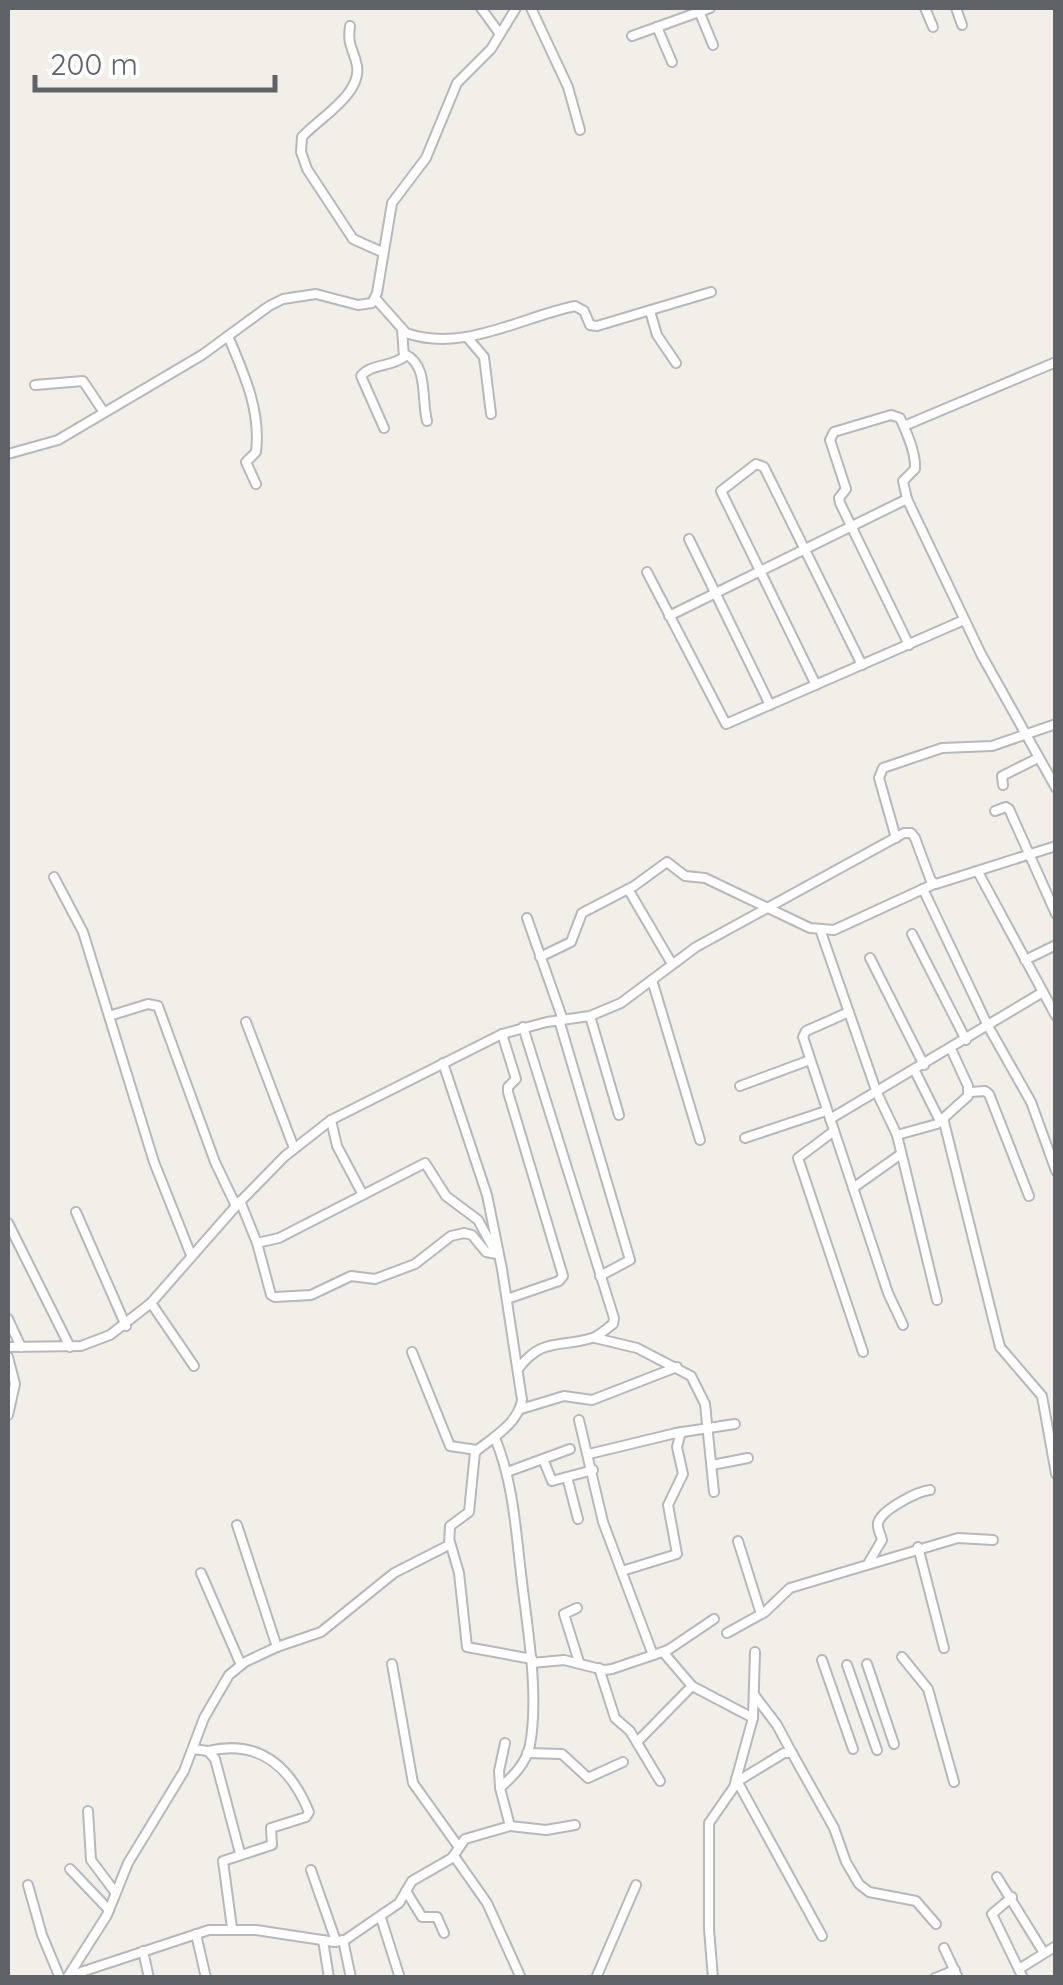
<svg xmlns="http://www.w3.org/2000/svg" width="1063" height="1985" font-family="Quicksand,sans-serif">
	<style>
		.lines { fill: none; stroke-linecap: round; stroke-linejoin: round }
		.minor-casing { stroke: #b5b8bc; stroke-width: 12 }
		.minor { stroke: #fff; stroke-width: 8 }
	</style>
	<rect width="100%" height="100%" fill="#f1efe8"/>
	<g class="lines">
		<g class="minor-casing">
			<g id="minor">
				<path d="M481 8 500 34"/>
				<path d="M531 8 568 87 580 130"/>
				<path d="M925 8 933 27"/>
				<path d="M956 8 962 25"/>
				<path d="M699 11 713 45"/>
				<path d="M350 26C347 47 354 49 357 66 362 94 318 119 302 137L301 152 307 169 353 239 382 252"/>
				<path d="M657 27 672 62"/>
				<path d="M632 36 710 8"/>
				<path d="M375 298 406 333C464 353 521 317 575 306L584 311 590 325 597 326 711 292"/>
				<path d="M650 311 657 335 676 363"/>
				<path d="M228 336C244 374 261 410 256 452L246 462 256 484"/>
				<path d="M467 337 484 357 491 414"/>
				<path d="M405 354C429 366 421 399 427 421"/>
				<path d="M35 385 83 381 103 411"/>
				<path d="M904 426 1056 362"/>
				<path d="M384 428 361 376C370 364 391 367 404 357L402 329"/>
				<path d="M8 454 58 440 202 355 269 306 283 299 316 294 358 305 372 303 377 293 392 203 426 158 457 83 491 49 516 8"/>
				<path d="M689 539 770 705"/>
				<path d="M647 572 726 724 964 620"/>
				<path d="M669 616 907 499"/>
				<path d="M909 645 840 503 839 498 846 489 830 440 834 432 891 415 900 418C907 433 916 453 915 469L903 481 907 499 981 654 1056 788"/>
				<path d="M816 685 721 491 756 464 764 467 862 665"/>
				<path d="M1003 785 1002 776 1038 758"/>
				<path d="M995 811 1006 807 1009 809 1056 914"/>
				<path d="M896 838 879 778 883 768 942 748 992 746 1056 724"/>
				<path d="M978 872 1056 1016"/>
				<path d="M54 877 83 932 154 1162 191 1255"/>
				<path d="M628 889 672 964"/>
				<path d="M923 889 988 1026 1031 1102 1056 1171"/>
				<path d="M527 918 563 1020"/>
				<path d="M821 932 877 1093 897 1135 937 1300"/>
				<path d="M912 934 966 1040"/>
				<path d="M540 957 571 942 582 913 634 886 667 862 685 876 705 878 810 928 834 930 934 884"/>
				<path d="M870 958 924 1065"/>
				<path d="M1025 960 1056 945"/>
				<path d="M652 980 700 1140"/>
				<path d="M849 1012 806 1031 803 1037 888 1293 903 1325"/>
				<path d="M109 1016 148 1004 158 1006 215 1162 236 1206"/>
				<path d="M590 1016 619 1115"/>
				<path d="M559 1020 630 1260 600 1276"/>
				<path d="M246 1022 294 1148"/>
				<path d="M502 1034 516 1079 508 1087V1092L563 1276 559 1281 507 1299"/>
				<path d="M915 1071 940 1121"/>
				<path d="M740 1086 810 1060"/>
				<path d="M970 1092 985 1091 989 1094 1029 1196"/>
				<path d="M943 1118 1000 1347 1042 1396 1056 1474"/>
				<path d="M830 1119 1043 992"/>
				<path d="M331 1120 337 1146 363 1195"/>
				<path d="M834 1131 798 1158 863 1352"/>
				<path d="M897 1135 937 1124 968 1096V1086L951 1049"/>
				<path d="M745 1138 826 1111"/>
				<path d="M853 1188 901 1154"/>
				<path d="M240 1201 257 1243 271 1295 275 1297 311 1295 351 1276 375 1279 415 1264 451 1236 464 1233 472 1235 486 1252 497 1254"/>
				<path d="M76 1212 126 1326"/>
				<path d="M8 1223 70 1347"/>
				<path d="M257 1243 279 1238 425 1163 446 1196 478 1220 496 1253"/>
				<path d="M151 1303 194 1366"/>
				<path d="M8 1319 21 1347"/>
				<path d="M595 1338 637 1348 691 1376 705 1404 714 1492"/>
				<path d="M8 1347 81 1346 110 1335 151 1303 236 1206 285 1156 331 1120 502 1034 547 1022 590 1016 621 1003 696 947 904 833H911L915 838 931 881 936 884 1056 846"/>
				<path d="M412 1352 450 1446 477 1450"/>
				<path d="M8 1357 15 1384 8 1415"/>
				<path d="M518 1369C542 1337 559 1348 592 1338 599 1336 606 1329 613 1324L614 1318 523 1027"/>
				<path d="M521 1409 564 1396 592 1400 677 1367"/>
				<path d="M579 1420 603 1522 653 1655"/>
				<path d="M589 1454 676 1433 735 1424"/>
				<path d="M543 1459 552 1481 593 1470"/>
				<path d="M712 1465 748 1458"/>
				<path d="M507 1472 570 1449"/>
				<path d="M567 1477 578 1519"/>
				<path d="M237 1525 277 1647"/>
				<path d="M738 1541 761 1614"/>
				<path d="M450 1542 459 1573 467 1647 532 1659"/>
				<path d="M918 1547 944 1648"/>
				<path d="M869 1562 882 1540C881 1535 877 1529 878 1523 881 1510 918 1491 930 1490"/>
				<path d="M622 1571 677 1554 668 1505 683 1474 677 1447 681 1432"/>
				<path d="M201 1573 241 1665"/>
				<path d="M577 1608 564 1614 579 1662"/>
				<path d="M727 1633 765 1612 790 1588 958 1538 993 1540"/>
				<path d="M663 1652 692 1686 753 1718"/>
				<path d="M902 1657 928 1689 954 1782"/>
				<path d="M822 1660 853 1749"/>
				<path d="M532 1663 564 1660 604 1670 612 1669 668 1650 714 1619"/>
				<path d="M392 1664 413 1783 458 1846"/>
				<path d="M867 1664 894 1744"/>
				<path d="M847 1665 877 1750"/>
				<path d="M599 1668 615 1718 630 1731 660 1781"/>
				<path d="M755 1696 777 1725 792 1753"/>
				<path d="M637 1742 692 1686"/>
				<path d="M193 1749 208 1751 215 1759 240 1853"/>
				<path d="M208 1751C259 1739 290 1766 309 1812L306 1817 271 1828 272 1845 223 1861 232 1928"/>
				<path d="M527 1753 562 1754 588 1778 623 1762"/>
				<path d="M736 1779 822 1936"/>
				<path d="M738 1781 784 1753H792L834 1828 846 1862 859 1884 869 1892 916 1901 936 1924"/>
				<path d="M500 1787 499 1771 505 1743"/>
				<path d="M88 1811 91 1860 115 1892"/>
				<path d="M510 1826 546 1830 575 1825"/>
				<path d="M454 1856 487 1903 521 1978"/>
				<path d="M70 1869 109 1910"/>
				<path d="M311 1870 336 1941"/>
				<path d="M997 1877 1044 1953"/>
				<path d="M28 1885 42 1935 60 1978"/>
				<path d="M406 1891 422 1917H437L444 1933"/>
				<path d="M1012 1897 992 1914 1023 1978"/>
				<path d="M381 1918 400 1978"/>
				<path d="M196 1934 206 1978"/>
				<path d="M323 1940 329 1978"/>
				<path d="M343 1940 351 1978"/>
				<path d="M944 1948 958 1978"/>
				<path d="M143 1951 149 1978"/>
				<path d="M1019 1969 1056 1946"/>
				<path d="M72 1975 209 1930H256L335 1942 345 1940 399 1903 412 1881 452 1858 465 1839 510 1826 500 1788C513 1776 526 1764 530 1745 539 1694 528 1633 522 1582 516 1534 514 1484 495 1438"/>
				<path d="M67 1978 107 1915 128 1863 184 1771 204 1718 229 1675 245 1662 277 1647 321 1632 394 1573 449 1545 450 1526 469 1512 475 1452C492 1438 518 1424 522 1400L502 1269 487 1195 443 1063"/>
				<path d="M596 1978 636 1885"/>
				<path d="M713 1978 709 1929V1823L734 1787 753 1718 755 1652"/>
				<path d="M935 1978 955 1970"/>
			</g>
		</g>
		<use href="#minor" class="minor"/>
	</g>
	<rect width="1063" height="1985" fill="none" stroke="#5f6368" stroke-width="20"/>
	<path d="M35 75v15h240v-15" fill="none" stroke="#5f6368" stroke-width="5"/>
	<text x="50" y="75" font-size="30" fill="#5f6368" stroke="#ffffff" stroke-width="8" paint-order="stroke">200 m</text>
</svg>
